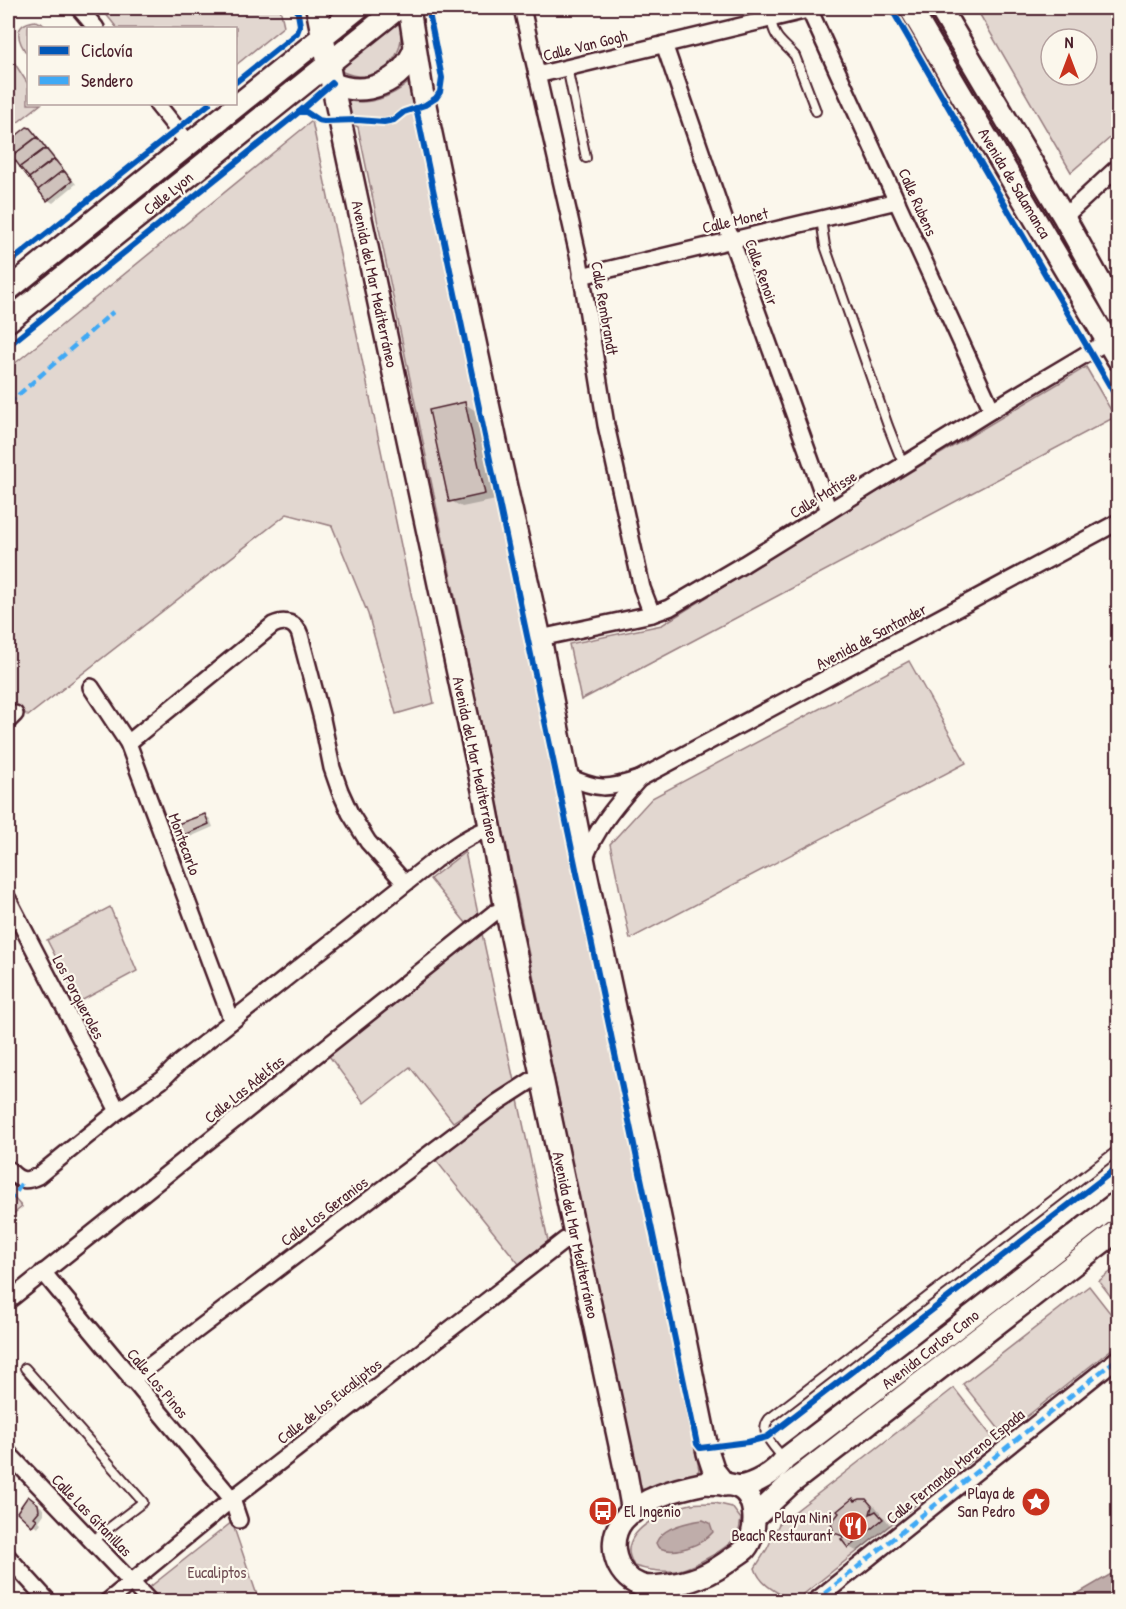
<svg xmlns="http://www.w3.org/2000/svg" width="1126" height="1609" font-family="'Patrick Hand',sans-serif">
	<style>
		.green { fill: #e2d7d0; stroke: #967b7e; stroke-width: 1.5; fill-rule: evenodd }
		.water { fill: #bfadaa; stroke: #907477; stroke-width: 1.5 }
		.shadow { fill: #0003 }
		.building { fill: #cfc2bc; stroke: #4a1f2b; stroke-width: 1.5 }
		.lines { fill: none; stroke-linecap: round; stroke-linejoin: round }
		.lane-casing { stroke: #4a1f2b; stroke-width: 12 }
		.street-casing { stroke: #4a1f2b; stroke-width: 20 }
		.secondary-casing { stroke: #4a1f2b; stroke-width: 26 }
		.lane { stroke: #fbf7ec; stroke-width: 8 }
		.street { stroke: #fbf7ec; stroke-width: 15 }
		.secondary { stroke: #fbf7ec; stroke-width: 21 }
		.quiet { stroke: #3fa9f5; stroke-width: 4.5; stroke-dasharray: 9 4.5; stroke-linecap: butt }
		.cycleway-casing { stroke: #fbf7ec; stroke-width: 10 }
		.cycleway { stroke: #0057b8; stroke-width: 6 }
		.labels { text-anchor: middle; dominant-baseline: central; stroke-width: 4.5; stroke-linejoin: round; paint-order: stroke }
		.street-label { font-size: 16px; fill: #4a1f2b; stroke: #fbf7ec }
		.poi-label { font-size: 16px; fill: #4a1f2b; stroke: #fbf7ec; text-anchor: end }
		.park-label { font-size: 16px; fill: #704d54; stroke: #fbf7ec }
	</style>
	<rect width="100%" height="100%" fill="#fbf7ec"/>
	<filter id="ink" filterUnits="userSpaceOnUse"><feTurbulence type="fractalNoise" baseFrequency=".0167" numOctaves="2"/><feDisplacementMap in="SourceGraphic" scale="12" xChannelSelector="R" yChannelSelector="G"/><feConvolveMatrix kernelMatrix="1 2 1 2 8 2 1 2 1" color-interpolation-filters="sRGB"/></filter>
	<g filter="url(#ink)">
		<g class="green">
			<path d="M101 8H280L284 26 236 65V28H117Z"/>
			<path d="M976 8H1118V131L1071 172ZM1051 39H1087V75H1051Z"/>
			<path d="M35 21 41 23 47 28H28V55C18 42 11 24 35 21Z"/>
			<path d="M396 22C401 26 401 28 401 34 402 54 387 73 367 76 359 77 350 75 343 72L340 68Z"/>
			<path d="M8 53 28 84V104H41L8 130Z"/>
			<path d="M408 83 547 737 698 1464 699 1470 696 1474 671 1480 649 1489H642L638 1483 358 127 351 123 347 100C368 106 392 97 408 83Z"/>
			<path d="M312 121 434 703 396 714 368 614 332 526 287 514 28 716 15 703 8 709V369Z"/>
			<path d="M1086 367 1115 417 581 700 569 644 662 625 853 506Z"/>
			<path d="M909 661 966 763 630 939 610 844 652 798Z"/>
			<path d="M465 852 478 914 466 923 430 879Z"/>
			<path d="M110 907 137 971 79 1002 47 940Z"/>
			<path d="M481 929 514 1081 453 1122 410 1067 364 1103 326 1052Z"/>
			<path d="M517 1095 548 1241 519 1264 434 1158Z"/>
			<path d="M8 1181 11 1184V1195L22 1207 8 1218Z"/>
			<path d="M1118 1266V1306L1099 1281Z"/>
			<path d="M1089 1286 1118 1323V1344L1006 1433H1002L963 1384Z"/>
			<path d="M954 1388 993 1438 992 1444 795 1601H792C777 1592 760 1585 755 1568L767 1549 779 1524Z"/>
			<path d="M715 1503 732 1507 741 1519C740 1523 740 1529 738 1533 731 1548 692 1568 676 1571 662 1572 647 1570 634 1566 631 1559 627 1552 630 1544 636 1524 672 1508 691 1504 699 1503 707 1503 715 1503Z"/>
			<path d="M232 1522 259 1601 133 1602 141 1594Z"/>
		</g>
		<g class="water">
			<path d="M703 1520 710 1523 713 1532C702 1545 674 1556 658 1547L656 1543C662 1527 688 1522 703 1520Z"/>
			<path d="M1118 1570V1601H1065Z"/>
		</g>
		<g class="shadow">
			<path d="M30 129 35 133 76 184 53 203 48 200 8 149V144L26 130Z"/>
			<path d="M465 404 476 411 496 500 462 507 451 501Z"/>
			<path d="M205 815 210 819 213 827 183 840 178 837Z"/>
			<path d="M853 1500 856 1502 865 1501 875 1506 880 1512V1515L884 1517 890 1525 858 1552 849 1547 844 1540 845 1538 835 1532Z"/>
			<path d="M33 1501 44 1509V1514L39 1521 41 1523 38 1528 19 1512Z"/>
		</g>
		<g class="building">
			<path d="M27 127 30 128 39 139H34L12 156 8 151V142Z"/>
			<path d="M36 138 39 139 47 150H43L20 167 12 156Z"/>
			<path d="M43 150H47L56 161H51L29 178 20 167Z"/>
			<path d="M54 160 56 161 65 172H61L38 190 29 178Z"/>
			<path d="M61 172H65L72 181 47 201 38 190Z"/>
			<path d="M465 402 485 494 449 502 429 410Z"/>
			<path d="M205 814 209 824 177 838 172 826Z"/>
			<path d="M28 1496 38 1504 39 1511 34 1517 37 1519 32 1526 17 1512Z"/>
			<path d="M853 1498 855 1501 860 1499H866L872 1506 870 1514 876 1511 883 1519 848 1548 841 1539 843 1538V1536L834 1533 831 1523 839 1513 837 1511Z"/>
		</g>
		<g class="lines">
			<g class="lane-casing">
				<g id="lane">
					<path d="M771 18C774 40 782 41 795 56L816 111"/>
					<path d="M567 67 586 158"/>
					<path d="M821 219 825 246 888 426 899 454 904 464"/>
					<path d="M25 1368 143 1502 92 1541"/>
					<path d="M783 1458C774 1446 758 1433 769 1419L1118 1150"/>
				</g>
			</g>
			<g class="street-casing">
				<g id="street">
					<path d="M79 8 96 28"/>
					<path d="M522 8 579 259 606 425 642 588 652 614"/>
					<path d="M809 9 992 410"/>
					<path d="M664 44 731 239 829 511"/>
					<path d="M537 75 816 8"/>
					<path d="M157 104 189 144"/>
					<path d="M1064 217 1118 167"/>
					<path d="M581 276 897 201"/>
					<path d="M540 638 652 614 669 608 744 564 992 410 1108 341"/>
					<path d="M91 687 128 743 232 1021"/>
					<path d="M8 721 15 714"/>
					<path d="M128 743 273 625C285 619 296 623 300 635L322 719 332 768 340 791 350 813 368 842 405 883"/>
					<path d="M567 776C597 790 607 790 639 779L1118 522"/>
					<path d="M584 861C595 829 617 804 639 779"/>
					<path d="M8 899 118 1111"/>
					<path d="M8 1169C18 1180 24 1183 38 1176L118 1111 162 1080 179 1063 435 860C453 847 469 835 490 828"/>
					<path d="M43 1272 232 1499 239 1520"/>
					<path d="M8 1301 494 913 506 909"/>
					<path d="M131 1380 498 1102 532 1080 543 1078"/>
					<path d="M8 1453 150 1602"/>
					<path d="M8 1557 49 1602"/>
					<path d="M107 1602 232 1499 565 1240 576 1237"/>
					<path d="M814 1602 1118 1358"/>
				</g>
			</g>
			<g class="secondary-casing">
				<g id="secondary">
					<path d="M317 8 332 83 483 790 506 909 626 1473 633 1512"/>
					<path d="M409 8 422 91 499 456 540 638 586 873 654 1188 708 1453 714 1471 725 1485"/>
					<path d="M910 8 1118 359"/>
					<path d="M940 8 1064 217 1118 314"/>
					<path d="M332 83C365 98 402 83 415 48"/>
					<path d="M8 290 358 8"/>
					<path d="M8 321 398 8"/>
					<path d="M706 1483C715 1484 729 1483 738 1487 758 1496 758 1534 745 1549 742 1552 738 1554 734 1557 711 1575 692 1582 663 1586 656 1587 648 1588 640 1585 615 1576 606 1541 623 1520 643 1497 677 1489 706 1483Z"/>
					<path d="M738 1487C754 1485 775 1473 785 1459L929 1349 1118 1202"/>
					<path d="M755 1517 790 1484 1118 1230"/>
				</g>
			</g>
			<use href="#lane" class="lane"/>
			<use href="#street" class="street"/>
			<use href="#secondary" class="secondary"/>
			<g class="quiet">
				<path d="M8 404 113 312"/>
				<path d="M8 1202 16 1193 23 1180"/>
				<path d="M814 1602 1118 1358"/>
			</g>
			<g class="cycleway-casing">
				<g id="cycleway">
					<path d="M891 8 1118 400"/>
					<path d="M236 82 297 33 300 25 297 8"/>
					<path d="M416 108 697 1444 700 1448 748 1442 767 1437 1118 1167"/>
					<path d="M299 112H306L318 120 324 121 357 120 384 122 394 120 404 112 425 105 436 98 440 92 442 78 428 8"/>
					<path d="M8 264 209 104"/>
					<path d="M8 346 299 112 332 83"/>
				</g>
			</g>
			<use href="#cycleway" class="cycleway"/>
		</g>
	</g>
	<defs>
		<g id="sight-disc" transform="scale(1.5)"><circle r="9.5" fill="#c8321e" stroke="#fbf7ec"/><path d="M0-6L1.8-2.2L6-1.7L2.9 1.2L3.7 5.4L0 3.3L-3.7 5.4L-2.9 1.2L-6-1.7L-1.8-2.2Z" fill="#fff"/></g>
		<g id="bus-disc" transform="scale(1.5)"><circle r="9.5" fill="#c8321e" stroke="#fbf7ec"/><path d="M-5-6H5V4H4V6H2V4H-2V6H-4V4H-5ZM-3.5-4V0h7V-4ZM-3.5 1.2v1.5H-2V1.2ZM2 1.2v1.5H3.5V1.2Z" fill="#fff"/></g>
		<g id="restaurant-disc" transform="scale(1.5)"><circle r="9.5" fill="#c8321e" stroke="#fbf7ec"/><path d="M-5-6h1v4h1v-4h1v4h1v-4h1v5L-1.5 .5V6h-2V.5L-5-1ZM5-6V6H3V1.5H1.5Q1.5-4 5-6Z" fill="#fff"/></g>
	</defs>
	<g fill-rule="evenodd">
		<use href="#sight-disc" x="1036" y="1502"/>
		<use href="#bus-disc" x="603" y="1511"/>
		<use href="#restaurant-disc" x="853" y="1526"/>
	</g>
	<g class="labels">
		<g class="street-label">
			<text transform="translate(585 45) rotate(-14)">Calle Van Gogh</text>
			<text transform="translate(1015 183) rotate(59)">Avenida de Salamanca</text>
			<text transform="translate(168 193) rotate(-39)">Calle Lyon</text>
			<text transform="translate(918 202) rotate(66)">Calle Rubens</text>
			<text transform="translate(735 220) rotate(-13)">Calle Monet</text>
			<text transform="translate(762 272) rotate(70)">Calle Renoir</text>
			<text transform="translate(375 284) rotate(78)">Avenida del Mar Mediterráneo</text>
			<text transform="translate(605 308) rotate(80)">Calle Rembrandt</text>
			<text transform="translate(823 494) rotate(-32)">Calle Matisse</text>
			<text transform="translate(871 636) rotate(-28)">Avenida de Santander</text>
			<text transform="translate(476 760) rotate(78)">Avenida del Mar Mediterráneo</text>
			<text transform="translate(185 844) rotate(70)">Montecarlo</text>
			<text transform="translate(79 997) rotate(62)">Los Porqueroles</text>
			<text transform="translate(244 1089) rotate(-39)">Calle Las Adelfas</text>
			<text transform="translate(324 1211) rotate(-37)">Calle Los Geranios</text>
			<text transform="translate(576 1235) rotate(78)">Avenida del Mar Mediterráneo</text>
			<text transform="translate(930 1349) rotate(-38)">Avenida Carlos Cano</text>
			<text transform="translate(158 1383) rotate(50)">Calle Los Pinos</text>
			<text transform="translate(329 1401) rotate(-38)">Calle de los Eucaliptos</text>
			<text transform="translate(955 1466) rotate(-39)">Calle Fernando Moreno Espada</text>
			<text transform="translate(92 1515) rotate(46)">Calle Las Gitanillas</text>
		</g>
		<g class="poi-label">
			<text x="1015" y="1493">Playa de<tspan x="1015" dy="18">San Pedro</tspan></text>
			<text x="624" y="1511" text-anchor="start">El Ingenio</text>
			<text x="832" y="1517">Playa Nini<tspan x="832" dy="18">Beach Restaurant</tspan></text>
		</g>
		<g class="park-label">
			<text x="217" y="1572">Eucaliptos</text>
		</g>
	</g>
	<rect width="1126" height="1609" fill="none" stroke="#fbf7ec" stroke-width="30"/>
	<rect x="15" y="15" width="1096" height="1579" fill="none" stroke="#4a1f2b" stroke-width="2" filter="url(#ink)"/>
	<rect x="27" y="27" width="210" height="78" fill="#fbf7ec" stroke="#b4a19f" stroke-width="1.5"/>
	<rect x="39" y="46" width="30" height="9" fill="#0057b8" stroke="#b4a19f" stroke-width="1.5"/>
	<text x="81" y="57" font-size="18" fill="#4a1f2b">Ciclovía</text>
	<rect x="39" y="76" width="30" height="9" fill="#3fa9f5" stroke="#b4a19f" stroke-width="1.5"/>
	<text x="81" y="87" font-size="18" fill="#4a1f2b">Sendero</text>
	<g transform="translate(1069 57)"><circle r="28" fill="#fbf7ec" stroke="#b4a19f" stroke-width="1.5"/>
	<path d="M0-4.5L10 22L0 15L-10 22Z" fill="#c8321e"/>
	<text y="-9" font-size="16" font-weight="bold" text-anchor="middle" fill="#4a1f2b">N</text>
	</g>
</svg>
